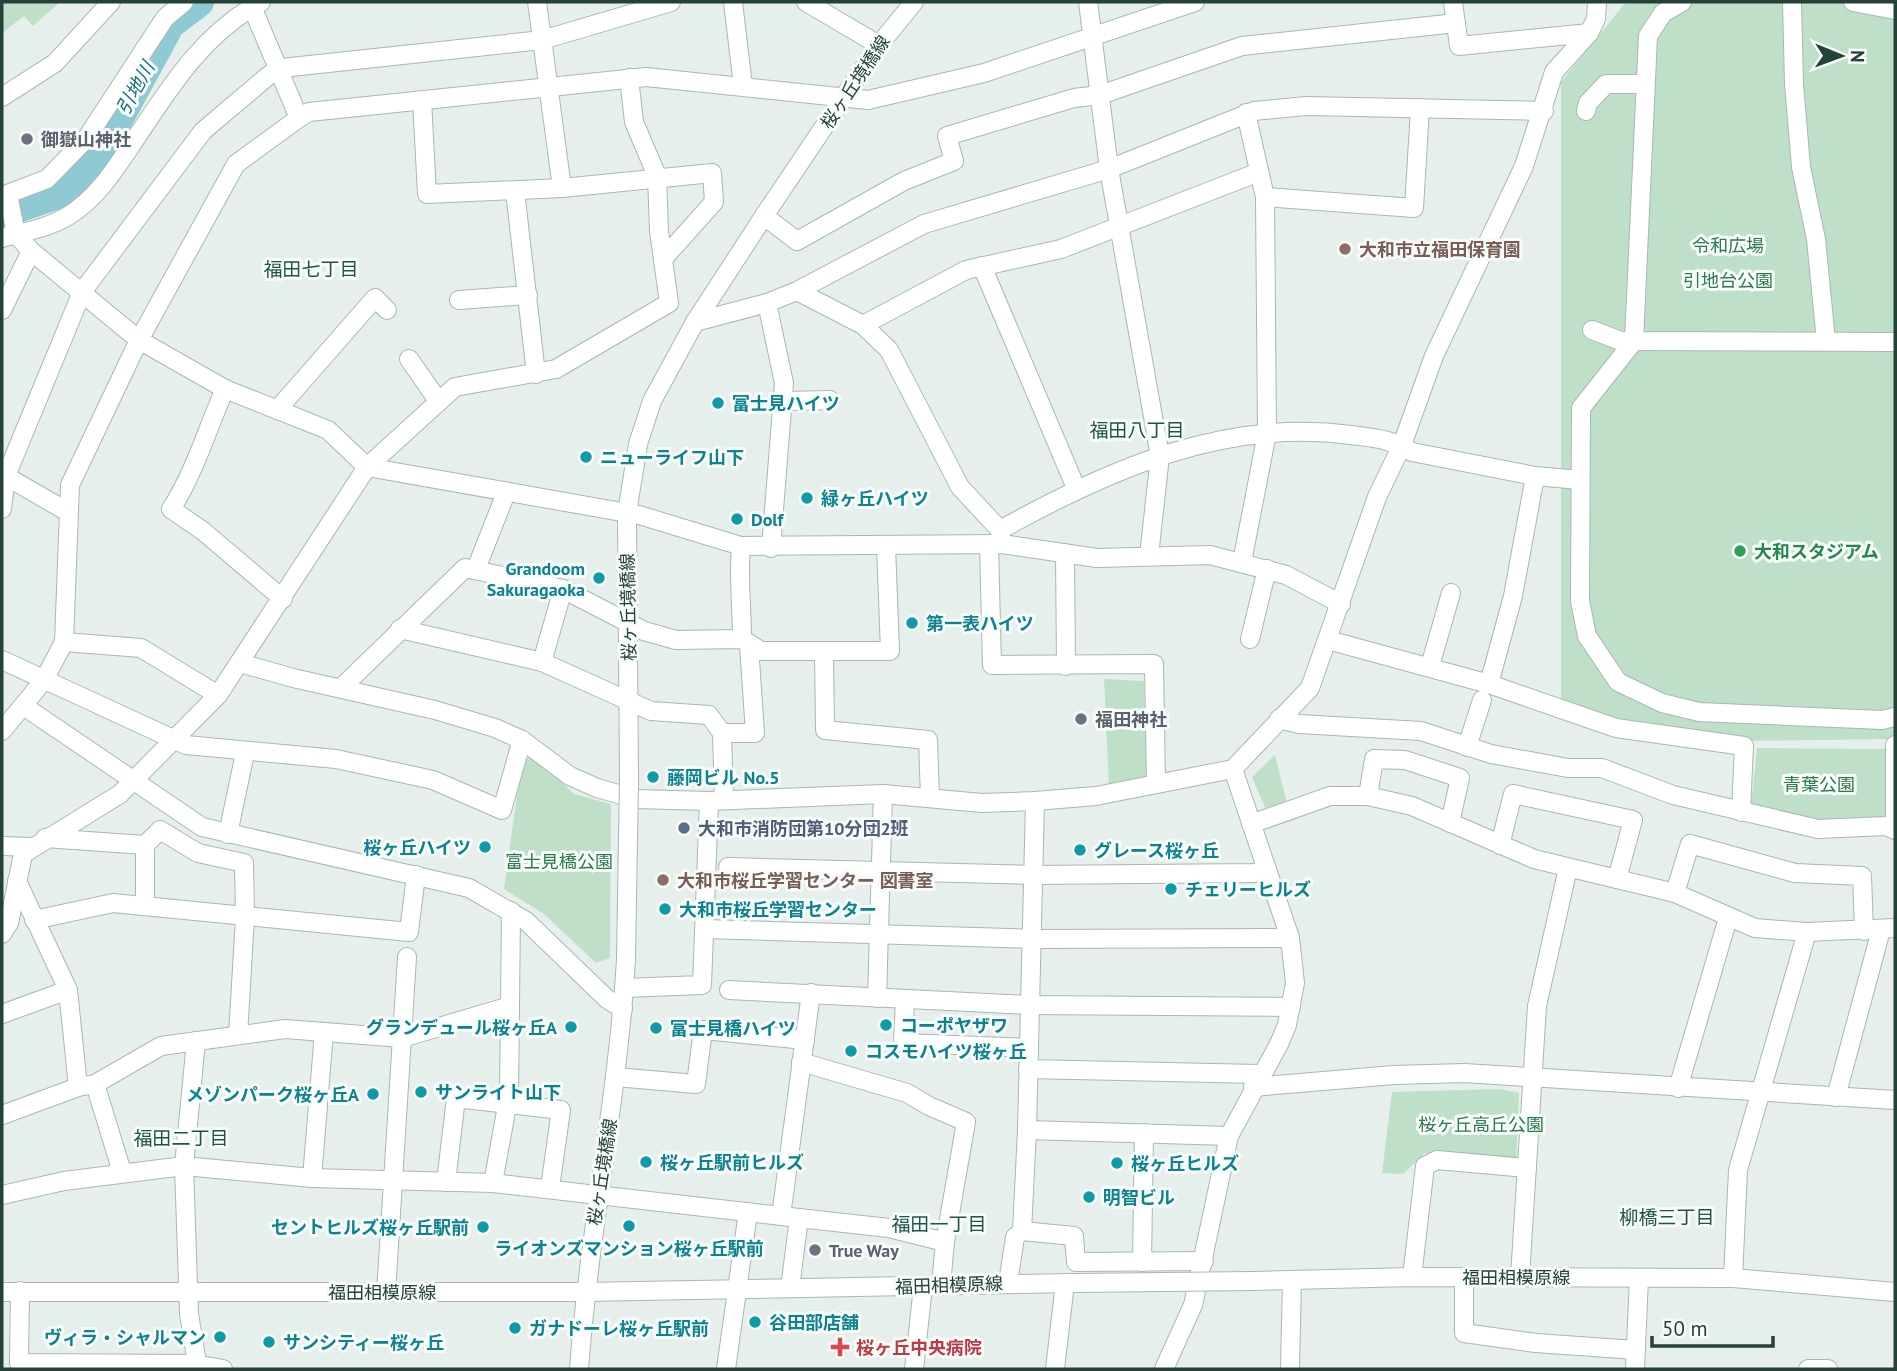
<svg xmlns="http://www.w3.org/2000/svg" width="1897" height="1371" font-family="'PT Sans','Noto Sans JP',sans-serif">
	<style>
		.green { fill: #bfe0c8 }
		.lines { fill: none; stroke-linecap: round; stroke-linejoin: round }
		.river { stroke: #8ec9d4; stroke-width: 30 }
		.minor-casing { stroke: #a8b8b2; stroke-width: 20 }
		.minor { stroke: #fff; stroke-width: 18 }
		.minor-bridge-casing { stroke: #a8b8b2; stroke-width: 20; stroke-linecap: butt }
		.minor-bridge { stroke: #fff; stroke-width: 18 }
		.worship-dot { fill: #6b7280; stroke: #f7fbf9; stroke-width: 2.5 }
		.education-dot { fill: #8d6e63; stroke: #f7fbf9; stroke-width: 2.5 }
		.culture-dot { fill: #0f9aa8; stroke: #f7fbf9; stroke-width: 2.5 }
		.leisure-dot { fill: #2e9e5b; stroke: #f7fbf9; stroke-width: 2.5 }
		.service-dot { fill: #5c6f8a; stroke: #f7fbf9; stroke-width: 2.5 }
		.health-dot { fill: #e0444e; stroke: #f7fbf9; stroke-width: 2.5 }
		.labels { text-anchor: middle; dominant-baseline: central; stroke-width: 6; stroke-linejoin: round; paint-order: stroke }
		.street-label { font-size: 18px; fill: #24423a; stroke: #f7fbf9 }
		.worship-label { font-size: 18px; font-weight: bold; fill: #5b616d; stroke: #f7fbf9; text-anchor: start }
		.park-label { font-size: 18px; fill: #2d7a4b; stroke: #f7fbf9 }
		.education-label { font-size: 18px; font-weight: bold; fill: #785e54; stroke: #f7fbf9; text-anchor: start }
		.culture-label { font-size: 18px; font-weight: bold; fill: #0d838f; stroke: #f7fbf9; text-anchor: start }
		.leisure-label { font-size: 18px; font-weight: bold; fill: #27864d; stroke: #f7fbf9; text-anchor: start }
		.service-label { font-size: 18px; font-weight: bold; fill: #4e5e75; stroke: #f7fbf9; text-anchor: start }
		.health-label { font-size: 18px; font-weight: bold; fill: #be3a42; stroke: #f7fbf9; text-anchor: start }
		.water-label { font-size: 19px; font-style: italic; fill: #1c6f80; stroke: #f7fbf9 }
		.neighbourhood-label { font-size: 19px; fill: #1f5548; stroke: #f7fbf9 }
	</style>
	<rect width="100%" height="100%" fill="#e6efeb"/>
	<g class="green">
		<path d="M2 2H60L33 26 24 16 2 33Z"/>
		<path d="M1626 2H1895V739L1743 741 1628 725 1561 698V82Z"/>
		<path d="M1104 679 1144 681 1147 778 1109 787Z"/>
		<path d="M1757 748 1886 749V818L1812 820 1751 806Z"/>
		<path d="M1275 755 1287 804 1266 810 1252 777Z"/>
		<path d="M535 756 574 794 611 804 610 958 596 963 544 914 504 889 522 760Z"/>
		<path d="M1500 1089 1519 1093 1516 1162 1425 1153 1403 1174 1382 1173 1392 1092Z"/>
	</g>
	<g class="lines">
		<path class="river" d="M2 213 70 190 109 136 170 24 199 2"/>
		<g class="minor-casing">
			<g id="minor">
				<path d="M537 2 562 188"/>
				<path d="M733 2 743 86"/>
				<path d="M806 2 879 45"/>
				<path d="M1088 2 1109 169 1160 456 1149 556"/>
				<path d="M1453 2 1459 46 1589 33"/>
				<path d="M1682 2 1663 13 1648 36 1634 341 1581 408 1580 601 1587 636 1618 682 1662 703 1699 712 1882 720 1895 717"/>
				<path d="M1792 2 1794 84 1801 167 1816 239 1826 341"/>
				<path d="M1853 2 1895 10"/>
				<path d="M252 7 299 118"/>
				<path d="M2 97 55 63 111 2"/>
				<path d="M422 100 427 194 562 188 712 173 714 202 663 259"/>
				<path d="M1586 111 1588 103 1606 84H1643"/>
				<path d="M515 191 536 374"/>
				<path d="M8 194 16 234 31 251 139 340 225 389 328 430 367 467 639 515 741 546 1002 544 1097 558 1210 555 1286 575 1341 604"/>
				<path d="M2 196 47 179 86 139 165 18 184 2"/>
				<path d="M1265 197 1414 208 1420 108"/>
				<path d="M764 216 797 241 904 181 954 161 947 136 1074 98 1100 95 1242 46 1456 23"/>
				<path d="M2 238C24 232 48 228 68 216 96 199 114 171 132 144 169 89 201 35 261 2"/>
				<path d="M982 266 1076 488"/>
				<path d="M797 291 863 325 889 350 960 487 1000 530"/>
				<path d="M459 300 528 295"/>
				<path d="M767 303 784 383 771 548"/>
				<path d="M2 310 31 251"/>
				<path d="M695 322 767 303 797 291 924 224 1109 169 1254 111 1306 106 1544 111"/>
				<path d="M863 325 966 270 1061 249 1259 172"/>
				<path d="M1592 330 1621 341 1895 342"/>
				<path d="M409 359 439 402"/>
				<path d="M225 389C207 429 195 472 171 509L203 531 283 599"/>
				<path d="M784 401 830 400"/>
				<path d="M277 410 375 298 387 310"/>
				<path d="M2 474 68 512"/>
				<path d="M2 509 6 476 82 292 203 131 268 76 278 69 291 67 542 40 671 2"/>
				<path d="M989 544 992 665 1154 664 1156 784"/>
				<path d="M1002 544 1000 530C1108 470 1224 418 1351 435 1374 438 1392 439 1412 452L1535 476 1580 480"/>
				<path d="M741 546C738 578 742 607 742 639"/>
				<path d="M1065 553 1066 666"/>
				<path d="M1242 562 1267 433 1265 197 1246 113"/>
				<path d="M476 569 506 493"/>
				<path d="M400 629 542 662 651 711 709 715 722 733 724 799"/>
				<path d="M1250 639 1267 569"/>
				<path d="M1328 640 1489 684 1616 728 1744 746 1741 812"/>
				<path d="M64 642 141 648 218 695"/>
				<path d="M824 652 825 730 928 740 930 798"/>
				<path d="M2 660 186 745 336 759 433 780 502 810 522 740"/>
				<path d="M542 662 563 589"/>
				<path d="M240 663 293 678 435 710 495 728 522 740 570 776 597 788 636 799 709 801 883 794 982 803 1035 801 1096 796 1233 769 1310 688 1377 497 1402 445 1434 356 1524 166 1554 72 1589 33 1596 19 1597 2"/>
				<path d="M1430 666 1451 593"/>
				<path d="M1489 684 1513 596 1535 476"/>
				<path d="M341 688 465 568 563 589 644 631 676 640 742 639 761 651H890L886 546"/>
				<path d="M25 707 202 827 469 888 526 921 607 999 623 1009"/>
				<path d="M1279 719 1299 724 1421 731 1491 754 1568 768H1602L1673 795 1818 829 1886 826 1895 830"/>
				<path d="M2 731 44 680 64 642 70 485 139 340 236 164 299 118 309 112 646 77 868 100 984 73 1195 2"/>
				<path d="M722 733H755L749 646"/>
				<path d="M1895 745V823"/>
				<path d="M1467 747 1482 700"/>
				<path d="M629 780 627 513 638 444 652 401 695 322 764 216 879 45 914 2"/>
				<path d="M1368 796 1374 759 1405 760 1460 778 1450 823"/>
				<path d="M1251 824 1330 796H1368L1412 806 1534 859 1675 893 1755 928 1807 932 1895 928"/>
				<path d="M228 834 245 753"/>
				<path d="M45 838 145 845 160 830 198 853 244 863 245 918 238 1035"/>
				<path d="M145 845V906"/>
				<path d="M1500 845 1513 794 1633 820 1617 879"/>
				<path d="M2 846 31 847"/>
				<path d="M728 867 1033 875 1254 873 1267 870"/>
				<path d="M17 881 68 990 78 1087"/>
				<path d="M1675 893 1690 844 1795 873 1862 876 1864 931"/>
				<path d="M34 920 113 903 409 932 416 875"/>
				<path d="M705 929 1039 939 1290 938"/>
				<path d="M2 934 9 923 23 854 120 794 218 695 367 467 455 387 556 369 669 303 659 231 657 176 634 122 629 78"/>
				<path d="M624 988 702 985 709 801"/>
				<path d="M729 990 1029 1005 1291 1007"/>
				<path d="M877 998 883 794"/>
				<path d="M905 1001 903 1043 1028 1048"/>
				<path d="M2 1014 68 990"/>
				<path d="M196 1041 184 1166 189 1314 198 1369"/>
				<path d="M801 1062 907 1093 929 1106 966 1122 945 1242 941 1285"/>
				<path d="M1028 1069 1259 1074"/>
				<path d="M616 1077 696 1084 703 1030 805 1040"/>
				<path d="M95 1084 122 1172"/>
				<path d="M1253 1087 1394 1075 1464 1073 1895 1100"/>
				<path d="M1678 1088 1728 918"/>
				<path d="M1836 1097 1881 930"/>
				<path d="M2 1115 78 1087 95 1084 161 1046 285 1029 402 1038 510 1006 511 911"/>
				<path d="M1027 1130 1229 1136"/>
				<path d="M312 1178 324 1032"/>
				<path d="M446 1182 456 1098 561 1110 550 1188"/>
				<path d="M493 1183 509 1095 510 1006"/>
				<path d="M2 1195 64 1181 184 1166 312 1178 493 1183 799 1218"/>
				<path d="M781 1216 811 993"/>
				<path d="M1022 1231 1074 1236 1076 1262 1204 1261"/>
				<path d="M1142 1262 1144 1133"/>
				<path d="M1412 1277 1425 1166 1437 1160 1527 1168"/>
				<path d="M1464 1277V1333L1536 1343 1636 1350"/>
				<path d="M1520 1277 1537 1006 1568 868"/>
				<path d="M1733 1278 1738 1170 1807 932"/>
				<path d="M1253 1281 1412 1277 1733 1278 1895 1292"/>
				<path d="M1008 1283 1015 1237 1022 1231 1027 1130 1035 801"/>
				<path d="M790 1288 799 1218 889 1228 945 1242"/>
				<path d="M20 1291 19 1363 195 1364 223 1369"/>
				<path d="M2 1292H584L1076 1283"/>
				<path d="M386 1293 407 957"/>
				<path d="M579 1369C589 1232 618 1097 626 959"/>
				<path d="M726 1369 748 1212"/>
				<path d="M914 1369 923 1286"/>
				<path d="M1055 1369 1065 1283"/>
				<path d="M1164 1369 1193 1305 1229 1136 1279 1044 1287 1025 1295 983 1290 938 1233 769"/>
				<path d="M1290 1369 1292 1280"/>
				<path d="M1635 1369 1639 1278"/>
				<path d="M1808 1369H1828"/>
			</g>
		</g>
		<use href="#minor" class="minor"/>
		<g class="minor-bridge-casing">
			<g id="minor-bridge">
				<path d="M626 959 629 780"/>
				<path d="M1076 1283 1253 1281"/>
			</g>
		</g>
		<use href="#minor-bridge" class="minor-bridge"/>
	</g>
	<g class="worship-dot">
		<circle cx="27" cy="139" r="7"/>
		<circle cx="1081" cy="719" r="7"/>
		<circle cx="815" cy="1250" r="7"/>
	</g>
	<g class="education-dot">
		<circle cx="1345" cy="249" r="7"/>
		<circle cx="663" cy="880" r="7"/>
	</g>
	<g class="culture-dot">
		<circle cx="718" cy="403" r="7"/>
		<circle cx="586" cy="457" r="7"/>
		<circle cx="807" cy="498" r="7"/>
		<circle cx="737" cy="519" r="7"/>
		<circle cx="599" cy="578" r="7"/>
		<circle cx="912" cy="623" r="7"/>
		<circle cx="653" cy="777" r="7"/>
		<circle cx="485" cy="847" r="7"/>
		<circle cx="1080" cy="850" r="7"/>
		<circle cx="1171" cy="889" r="7"/>
		<circle cx="665" cy="909" r="7"/>
		<circle cx="886" cy="1025" r="7"/>
		<circle cx="571" cy="1027" r="7"/>
		<circle cx="656" cy="1028" r="7"/>
		<circle cx="851" cy="1051" r="7"/>
		<circle cx="421" cy="1092" r="7"/>
		<circle cx="373" cy="1094" r="7"/>
		<circle cx="646" cy="1162" r="7"/>
		<circle cx="1117" cy="1163" r="7"/>
		<circle cx="1089" cy="1197" r="7"/>
		<circle cx="629" cy="1226" r="7"/>
		<circle cx="483" cy="1227" r="7"/>
		<circle cx="755" cy="1322" r="7"/>
		<circle cx="515" cy="1328" r="7"/>
		<circle cx="220" cy="1337" r="7"/>
		<circle cx="269" cy="1342" r="7"/>
	</g>
	<circle class="leisure-dot" cx="1740" cy="551" r="7"/>
	<circle class="service-dot" cx="684" cy="828" r="7"/>
	<path class="health-dot" d="M836.5 1336.5h7v7h7v7h-7v7h-7v-7h-7v-7h7z"/>
	<g class="labels">
		<g class="street-label">
			<text transform="translate(855 82) rotate(-56)">桜ヶ丘境橋線</text>
			<text transform="translate(628 607) rotate(-91)">桜ヶ丘境橋線</text>
			<text transform="translate(602 1172) rotate(-81)">桜ヶ丘境橋線</text>
			<text x="1516" y="1277">福田相模原線</text>
			<text transform="translate(949 1285) rotate(-2)">福田相模原線</text>
			<text x="382" y="1292">福田相模原線</text>
		</g>
		<g class="worship-label">
			<text x="41" y="139">御嶽山神社</text>
			<text x="1095" y="719">福田神社</text>
			<text x="829" y="1250">True Way</text>
		</g>
		<g class="park-label">
			<text x="1728" y="245">令和広場</text>
			<text x="1728" y="280">引地台公園</text>
			<text x="1819" y="784">青葉公園</text>
			<text x="559" y="861">富士見橋公園</text>
			<text x="1481" y="1124">桜ヶ丘高丘公園</text>
		</g>
		<g class="education-label">
			<text x="1359" y="249">大和市立福田保育園</text>
			<text x="677" y="880">大和市桜丘学習センター 図書室</text>
		</g>
		<g class="culture-label">
			<text x="732" y="403">富士見ハイツ</text>
			<text x="600" y="457">ニューライフ山下</text>
			<text x="821" y="498">緑ヶ丘ハイツ</text>
			<text x="751" y="519">Dolf</text>
			<text x="585" y="568" text-anchor="end">Grandoom<tspan x="585" dy="21">Sakuragaoka</tspan></text>
			<text x="926" y="623">第一表ハイツ</text>
			<text x="667" y="777">藤岡ビル No.5</text>
			<text x="471" y="847" text-anchor="end">桜ヶ丘ハイツ</text>
			<text x="1094" y="850">グレース桜ヶ丘</text>
			<text x="1185" y="889">チェリーヒルズ</text>
			<text x="679" y="909">大和市桜丘学習センター</text>
			<text x="900" y="1025">コーポヤザワ</text>
			<text x="557" y="1027" text-anchor="end">グランデュール桜ヶ丘A</text>
			<text x="670" y="1028">富士見橋ハイツ</text>
			<text x="865" y="1051">コスモハイツ桜ヶ丘</text>
			<text x="435" y="1092">サンライト山下</text>
			<text x="359" y="1094" text-anchor="end">メゾンパーク桜ヶ丘A</text>
			<text x="660" y="1162">桜ヶ丘駅前ヒルズ</text>
			<text x="1131" y="1163">桜ヶ丘ヒルズ</text>
			<text x="1103" y="1197">明智ビル</text>
			<text x="469" y="1227" text-anchor="end">セントヒルズ桜ヶ丘駅前</text>
			<text x="629" y="1248" text-anchor="middle">ライオンズマンション桜ヶ丘駅前</text>
			<text x="769" y="1322">谷田部店舗</text>
			<text x="529" y="1328">ガナドーレ桜ヶ丘駅前</text>
			<text x="206" y="1337" text-anchor="end">ヴィラ・シャルマン</text>
			<text x="283" y="1342">サンシティー桜ヶ丘</text>
		</g>
		<g class="leisure-label">
			<text x="1754" y="551">大和スタジアム</text>
		</g>
		<g class="service-label">
			<text x="698" y="828">大和市消防団第10分団2班</text>
		</g>
		<g class="health-label">
			<text x="856" y="1347">桜ヶ丘中央病院</text>
		</g>
		<g class="water-label">
			<text transform="translate(135 88) rotate(-61)">引地川</text>
		</g>
		<g class="neighbourhood-label">
			<text x="311" y="269">福田七丁目</text>
			<text x="1137" y="430">福田八丁目</text>
			<text x="181" y="1138">福田二丁目</text>
			<text x="1667" y="1217">柳橋三丁目</text>
			<text x="939" y="1224">福田一丁目</text>
		</g>
	</g>
	<rect width="1897" height="1371" fill="none" stroke="#24423a" stroke-width="7"/>
	<g transform="translate(1841 56) rotate(91)" stroke="#f7fbf9" stroke-width="5" paint-order="stroke">
	<path d="M0-5L12 26L0 18L-12 26Z" fill="#24423a"/>
	<text y="-10" font-size="19" font-weight="bold" text-anchor="middle" fill="#24423a">N</text>
	</g>
	<path d="M1652 1336v10h121v-10" fill="none" stroke="#24423a" stroke-width="3.5"/>
	<text x="1662" y="1336" font-size="21" fill="#24423a" stroke="#f7fbf9" stroke-width="5" paint-order="stroke">50 m</text>
</svg>
